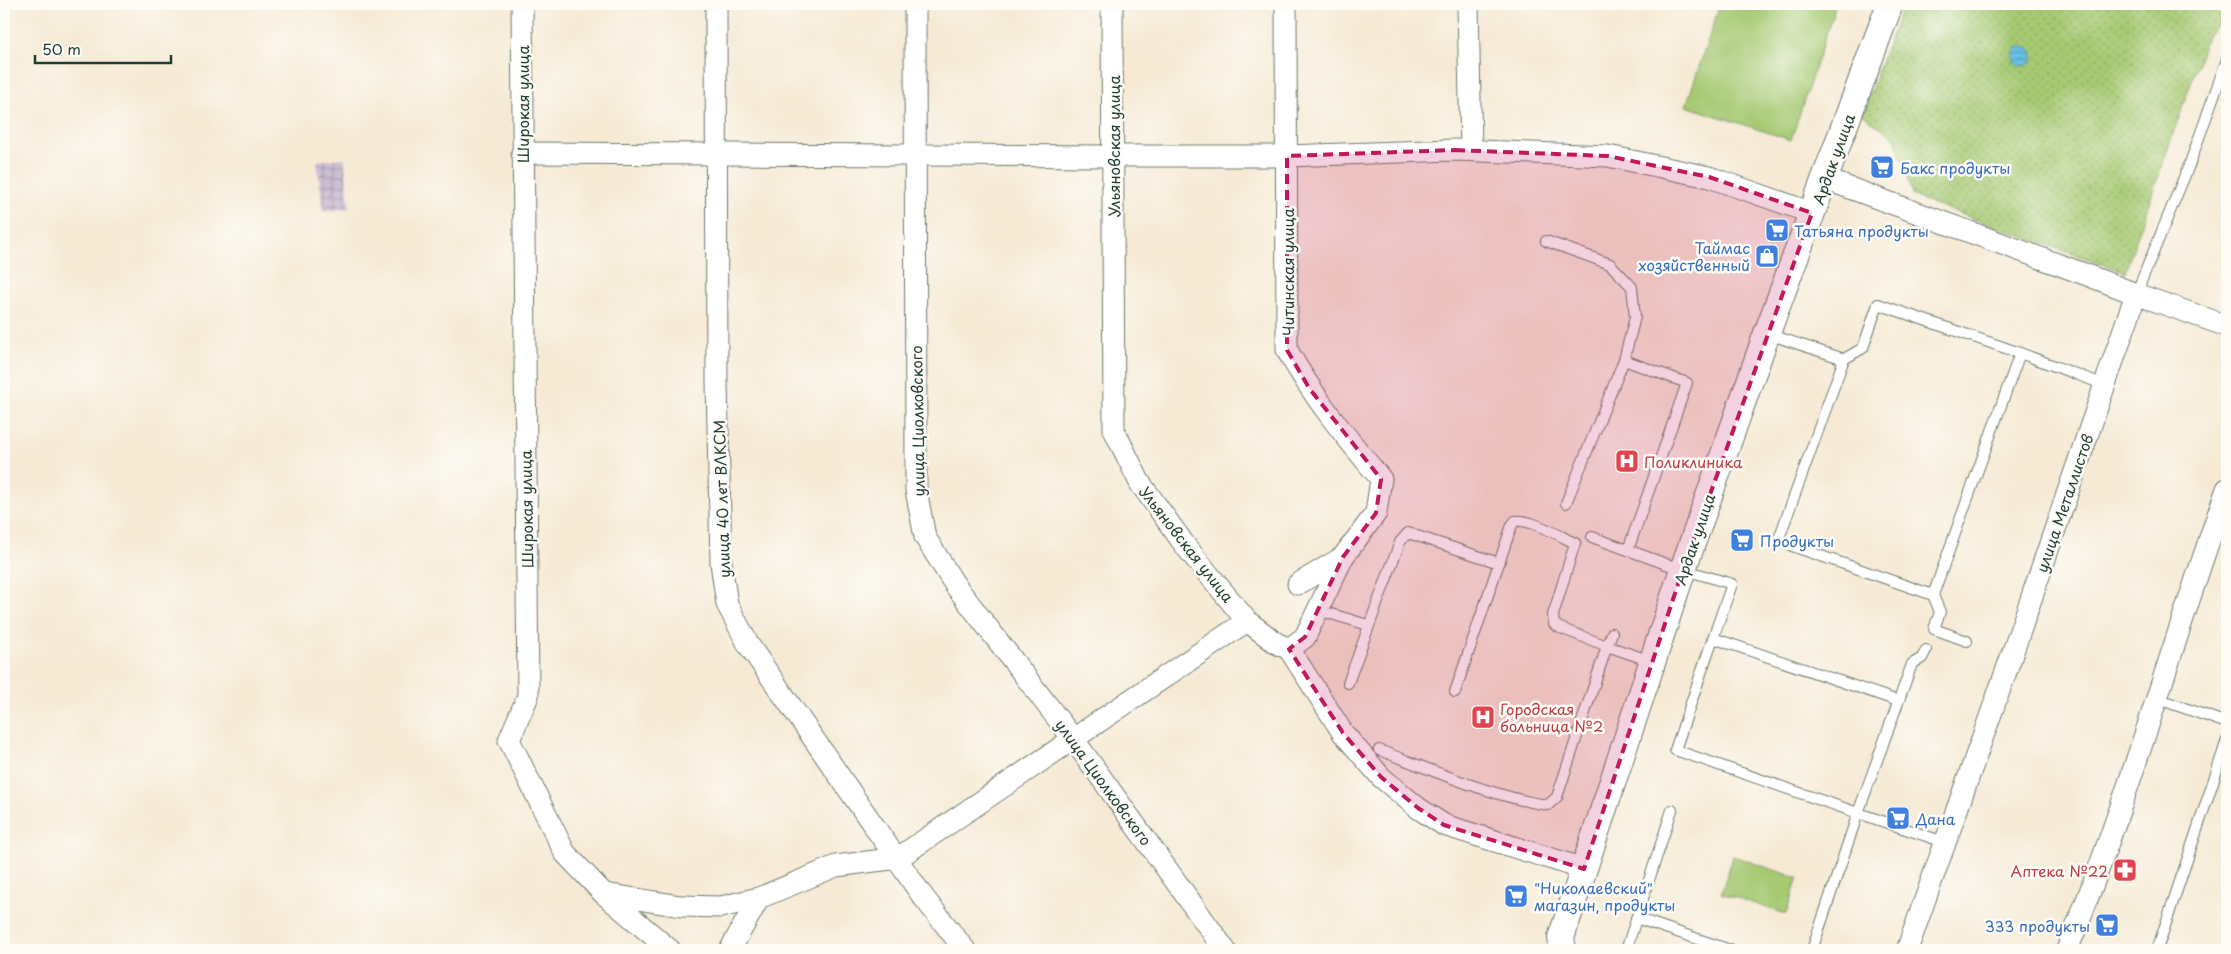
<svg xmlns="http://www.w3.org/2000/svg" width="2231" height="954" font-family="'Playpen Sans',sans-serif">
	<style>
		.industrial { fill: url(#industrial-grid) }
		.grass { fill: #a6c972; stroke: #628353 }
		.park { fill: url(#park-dots); stroke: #628353 }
		.water { fill: url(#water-rules); stroke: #447e8d }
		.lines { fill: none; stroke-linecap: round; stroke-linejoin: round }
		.service-casing { stroke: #6a7a6c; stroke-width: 12 }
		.minor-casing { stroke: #6a7a6c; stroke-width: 23 }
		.tertiary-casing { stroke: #6a7a6c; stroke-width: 28 }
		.service { stroke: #fff; stroke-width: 10 }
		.minor { stroke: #fff; stroke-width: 21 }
		.tertiary { stroke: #fff; stroke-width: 26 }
		.marked { fill: #c2185b; fill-opacity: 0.2; stroke: #c2185b; stroke-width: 4; stroke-dasharray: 10 6; stroke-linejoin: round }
		.labels { text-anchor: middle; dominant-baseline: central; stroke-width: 5; stroke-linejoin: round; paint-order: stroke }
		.street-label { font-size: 15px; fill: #1f3d34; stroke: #fdfcf7 }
		.shop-label { font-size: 15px; fill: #366cbe; stroke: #fdfcf7; text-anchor: start }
		.health-label { font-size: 15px; fill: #be3a42; stroke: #fdfcf7; text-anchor: start }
	</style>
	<defs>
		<pattern id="industrial-grid" width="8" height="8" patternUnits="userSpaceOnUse" patternTransform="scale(1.25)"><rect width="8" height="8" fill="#ccbfd4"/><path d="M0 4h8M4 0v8" fill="none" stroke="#a59cad"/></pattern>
		<pattern id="park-dots" width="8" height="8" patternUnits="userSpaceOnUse" patternTransform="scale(1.25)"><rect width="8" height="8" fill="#a6c972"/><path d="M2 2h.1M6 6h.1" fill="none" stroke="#87a45e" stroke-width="1.8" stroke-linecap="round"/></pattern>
		<pattern id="water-rules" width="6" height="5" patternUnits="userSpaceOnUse" patternTransform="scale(1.25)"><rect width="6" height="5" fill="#6abfe6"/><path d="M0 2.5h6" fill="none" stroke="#579cbb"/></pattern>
	</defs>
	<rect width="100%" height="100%" fill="#fdfcf7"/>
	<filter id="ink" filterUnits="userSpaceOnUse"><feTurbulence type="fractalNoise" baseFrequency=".02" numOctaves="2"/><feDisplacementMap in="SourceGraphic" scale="10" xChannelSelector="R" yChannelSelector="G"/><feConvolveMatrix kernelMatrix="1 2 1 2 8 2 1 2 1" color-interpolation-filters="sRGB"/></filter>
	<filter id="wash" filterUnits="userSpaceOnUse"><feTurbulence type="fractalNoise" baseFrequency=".0096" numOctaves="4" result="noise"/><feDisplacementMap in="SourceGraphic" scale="20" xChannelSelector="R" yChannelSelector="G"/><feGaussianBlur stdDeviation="1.12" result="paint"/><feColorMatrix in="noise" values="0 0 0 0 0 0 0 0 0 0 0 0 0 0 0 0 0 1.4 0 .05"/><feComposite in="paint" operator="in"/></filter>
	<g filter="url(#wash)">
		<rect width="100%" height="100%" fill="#f6ead5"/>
		<path class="industrial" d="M344 158 350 208 323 211 317 161Z"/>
		<g class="grass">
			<path d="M1720 4H1836L1791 140 1686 106Z"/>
			<path d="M1733 856 1798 878 1786 914 1721 893Z"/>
		</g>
		<path class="park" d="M1903 4H2226L2219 25 2208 34 2125 272 1990 225 1913 196 1895 138 1862 114Z"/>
		<circle class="water" cx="2023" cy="56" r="10"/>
	</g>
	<g filter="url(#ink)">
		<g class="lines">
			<g class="service-casing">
				<g id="service">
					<path d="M1546 241 1610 264 1632 287 1635 317 1624 360"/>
					<path d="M2136 294 2190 163 2227 59"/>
					<path d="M1768 334 1844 359 1778 541 1933 595 2020 353 2105 385"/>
					<path d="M1844 359 1863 348 1878 304 2020 353"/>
					<path d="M1566 503 1624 360 1687 383 1628 550"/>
					<path d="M1592 537 1669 565 1732 584 1713 638 1898 701"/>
					<path d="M1933 595 1940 612 1934 629 1967 641"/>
					<path d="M1318 610 1368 625"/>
					<path d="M1713 638 1675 750 1858 813 1912 664 1922 658 1926 650"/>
					<path d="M1348 683 1400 542 1408 533 1499 563 1512 525 1515 521C1531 519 1560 536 1575 543L1553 615 1554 624 1560 628 1607 646 1612 633"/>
					<path d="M1455 692 1499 563"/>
					<path d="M2156 698 2227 723"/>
					<path d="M1379 750C1430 769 1495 798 1548 805L1557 797 1607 646 1651 661"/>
					<path d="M1636 918 1730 950"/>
					<path d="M1626 950 1672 810"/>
					<path d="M1812 950 1858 813 1944 842"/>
					<path d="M2157 950 2227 740"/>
				</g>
			</g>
			<g class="minor-casing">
				<g id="minor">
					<path d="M522 4 528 696 509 740 565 853 604 894 670 950"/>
					<path d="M716 4 717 383 721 563 727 604 748 644 921 894 965 950"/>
					<path d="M915 4 916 490 925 537 955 585 1074 740 1225 950"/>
					<path d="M1112 4 1114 430 1140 483 1187 548 1247 621 1276 643 1289 649 1343 733 1381 777 1418 808 1444 825 1584 869"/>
					<path d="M1286 4 1287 350C1314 398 1345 436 1381 479L1376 513 1343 557 1305 637 1289 649"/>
					<path d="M1468 4 1471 150"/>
					<path d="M522 153 1113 156H1287L1455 150 1608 156 1709 177 1812 213"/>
					<path d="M1825 179 2087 275 2136 294 2227 326"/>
					<path d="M1298 584 1343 557"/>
					<path d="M605 894 681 906 721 907 759 898 836 866 898 858 1247 621"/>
					<path d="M730 950 759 898"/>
					<path d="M1907 950 2008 666 2136 294"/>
					<path d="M2067 950C2129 800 2172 642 2227 489"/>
				</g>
			</g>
			<g class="tertiary-casing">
				<path id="tertiary" d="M1563 950 1561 938 1683 569 1767 333 1890 4"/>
			</g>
			<use href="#service" class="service"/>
			<use href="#minor" class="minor"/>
			<use href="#tertiary" class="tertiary"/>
		</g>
	</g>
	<path class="marked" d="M1455 150 1608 156 1709 177 1812 213 1683 569 1584 869 1444 825 1418 808 1381 777 1343 733 1289 649 1305 637 1343 557 1376 513 1381 479 1309 388 1287 350V156Z"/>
	<defs>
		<g id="supermarket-square" transform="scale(1.25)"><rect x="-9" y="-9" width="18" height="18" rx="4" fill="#3f7fe0" stroke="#fdfcf7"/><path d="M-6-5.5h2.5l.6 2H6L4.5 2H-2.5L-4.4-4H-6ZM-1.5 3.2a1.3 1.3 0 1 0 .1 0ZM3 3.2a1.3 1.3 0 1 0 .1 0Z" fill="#fff"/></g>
		<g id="shop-square" transform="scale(1.25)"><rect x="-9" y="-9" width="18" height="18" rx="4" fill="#3f7fe0" stroke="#fdfcf7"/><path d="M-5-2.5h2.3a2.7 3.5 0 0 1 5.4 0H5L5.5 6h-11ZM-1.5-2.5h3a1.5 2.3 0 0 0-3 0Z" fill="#fff"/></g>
		<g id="hospital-square" transform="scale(1.25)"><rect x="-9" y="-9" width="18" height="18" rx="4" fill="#e0444e" stroke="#fdfcf7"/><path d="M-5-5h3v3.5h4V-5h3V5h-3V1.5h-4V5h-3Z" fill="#fff"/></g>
		<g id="pharmacy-square" transform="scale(1.25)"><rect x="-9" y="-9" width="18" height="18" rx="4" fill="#e0444e" stroke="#fdfcf7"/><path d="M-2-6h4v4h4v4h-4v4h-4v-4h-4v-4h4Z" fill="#fff"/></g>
	</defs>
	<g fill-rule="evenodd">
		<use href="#supermarket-square" x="1882" y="167"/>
		<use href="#supermarket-square" x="1777" y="230"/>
		<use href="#shop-square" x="1767" y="256"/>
		<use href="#hospital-square" x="1627" y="461"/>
		<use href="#supermarket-square" x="1742" y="540"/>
		<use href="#hospital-square" x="1483" y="717"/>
		<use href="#supermarket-square" x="1898" y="818"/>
		<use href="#pharmacy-square" x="2125" y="870"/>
		<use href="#supermarket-square" x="1516" y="896"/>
		<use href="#supermarket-square" x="2107" y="925"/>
	</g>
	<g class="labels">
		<g class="street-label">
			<text transform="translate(522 104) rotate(-90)">Широкая улица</text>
			<text transform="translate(1113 146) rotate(-90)">Ульяновская улица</text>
			<text transform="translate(1833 159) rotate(-70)">Ардак улица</text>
			<text transform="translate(1287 272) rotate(-90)">Читинская улица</text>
			<text transform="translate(917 421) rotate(-91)">улица Циолковского</text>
			<text transform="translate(721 499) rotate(-92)">улица 40 лет ВЛКСМ</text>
			<text transform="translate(2064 503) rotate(-71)">улица Металлистов</text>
			<text transform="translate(526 509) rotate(-91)">Широкая улица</text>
			<text transform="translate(1694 539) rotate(-71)">Ардак улица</text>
			<text transform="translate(1187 544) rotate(52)">Ульяновская улица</text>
			<text transform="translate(1104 782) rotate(54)">улица Циолковского</text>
		</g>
		<g class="shop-label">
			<text x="1900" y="167">Бакс продукты</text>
			<text x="1794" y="230">Татьяна продукты</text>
			<text x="1750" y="247" text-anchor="end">Таймас<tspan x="1750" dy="17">хозяйственный</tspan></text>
			<text x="1760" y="540">Продукты</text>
			<text x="1916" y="818">Дана</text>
			<text x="1534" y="887">"Николаевский"<tspan x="1534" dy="17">магазин, продукты</tspan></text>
			<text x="2090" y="925" text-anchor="end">333 продукты</text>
		</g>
		<g class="health-label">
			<text x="1644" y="461">Поликлиника</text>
			<text x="1500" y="708">Городская<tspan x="1500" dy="17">больница №2</tspan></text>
			<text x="2108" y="870" text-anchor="end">Аптека №22</text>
		</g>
	</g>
	<rect width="2231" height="954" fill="none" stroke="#fdfcf7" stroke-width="20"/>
	<path d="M35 55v8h136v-8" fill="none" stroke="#1f3d34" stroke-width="2.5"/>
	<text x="42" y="55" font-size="15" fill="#1f3d34" stroke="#fdfcf7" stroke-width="4" paint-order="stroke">50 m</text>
</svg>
